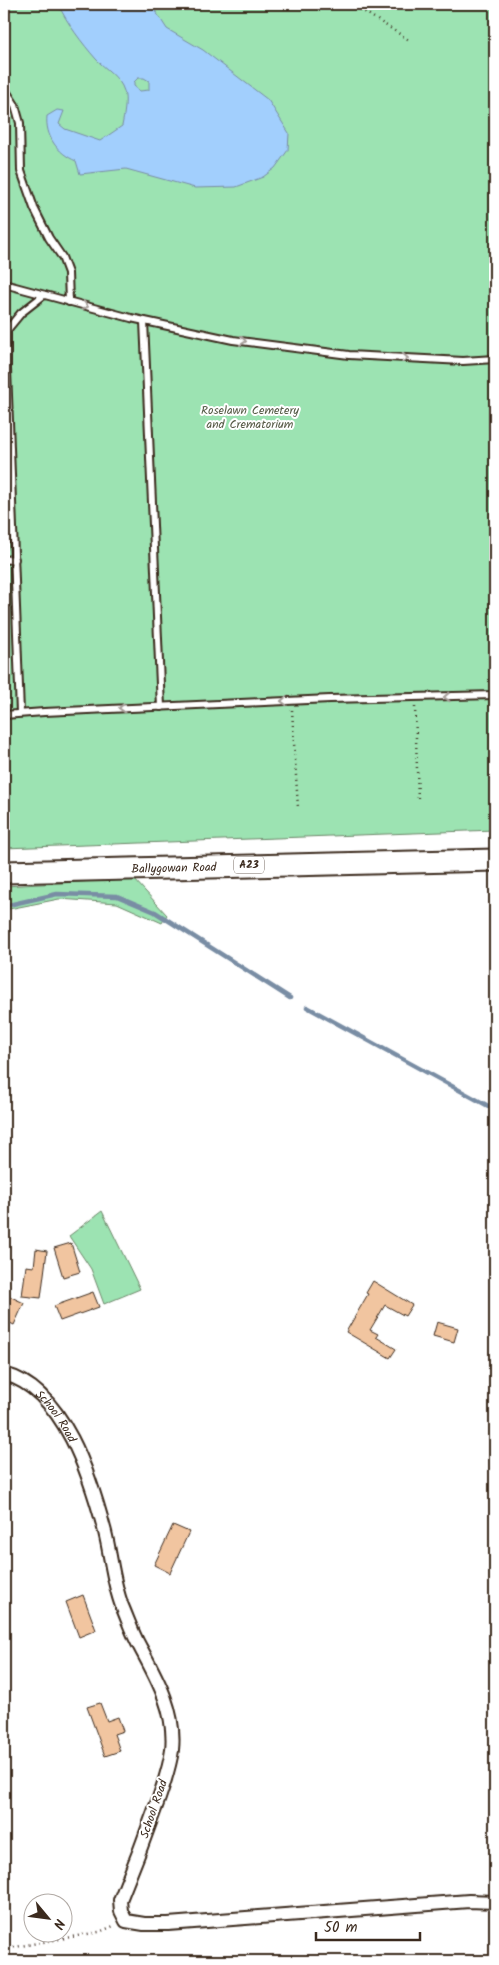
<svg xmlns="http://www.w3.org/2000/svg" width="499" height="1965" font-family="Kalam,sans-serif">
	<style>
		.green { fill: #9ce3b2; stroke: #6c8668 }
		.water { fill: #a2cffd; stroke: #798da4; fill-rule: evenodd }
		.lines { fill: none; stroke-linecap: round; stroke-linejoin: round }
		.stream { stroke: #798da4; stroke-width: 4.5 }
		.building { fill: #f1c5a0; stroke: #3b2a1e }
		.lane-casing { stroke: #3b2a1e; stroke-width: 10 }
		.street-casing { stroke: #3b2a1e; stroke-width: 16 }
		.primary-casing { stroke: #3b2a1e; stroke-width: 25 }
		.path { stroke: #3b2a1e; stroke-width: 2.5; stroke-dasharray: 1 4; stroke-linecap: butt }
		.lane { stroke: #fff; stroke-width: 6 }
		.street { stroke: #fff; stroke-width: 12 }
		.primary { stroke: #fff; stroke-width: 21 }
		.oneway { stroke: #a79f9a }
		.labels { text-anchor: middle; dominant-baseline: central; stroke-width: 4; stroke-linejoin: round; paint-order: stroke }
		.shield { fill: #fff; stroke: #766a62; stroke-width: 1 }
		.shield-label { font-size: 11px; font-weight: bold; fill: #3b2a1e }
		.park-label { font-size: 12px; fill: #535843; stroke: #fff }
		.street-label { font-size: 12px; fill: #3b2a1e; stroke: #fff }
	</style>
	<rect width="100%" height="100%" fill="#fff"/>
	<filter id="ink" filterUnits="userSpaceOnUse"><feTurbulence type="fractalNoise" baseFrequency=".02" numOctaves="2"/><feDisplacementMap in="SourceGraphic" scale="10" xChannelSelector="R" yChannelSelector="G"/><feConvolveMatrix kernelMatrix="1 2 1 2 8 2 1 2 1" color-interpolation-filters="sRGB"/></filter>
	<g filter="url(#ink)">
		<g class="green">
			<path d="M4 4H495V830L4 848Z"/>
			<path d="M134 879 167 915 162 923 117 903 59 899 4 910V886Z"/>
			<path d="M102 1211 140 1289 104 1304 91 1269 69 1236Z"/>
		</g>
		<path class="water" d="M58 4H153L156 12 167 29 203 50 268 100 289 133 288 150 275 168 263 177 236 187 195 188 126 169 80 174 76 161C57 153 45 136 47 116L57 110 64 111 59 124 65 129 100 141 122 126C124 116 127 100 124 91 120 77 105 69 96 59 82 43 67 23 58 4ZM138 78H144L149 81V90L140 91 134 86V82Z"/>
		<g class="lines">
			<g class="stream">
				<path d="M4 906 57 894 117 896 155 912 290 998"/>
				<path d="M307 1007 492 1108"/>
			</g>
		</g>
		<g class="building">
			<path d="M71 1243 80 1272 63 1277 54 1248Z"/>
			<path d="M36 1249 47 1251 41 1298 22 1296 26 1266 34 1267Z"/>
			<path d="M373 1281 412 1305 405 1316 385 1305 370 1330 378 1334 376 1337 396 1349 390 1358 346 1332 368 1294 366 1293Z"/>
			<path d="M93 1292 99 1307 60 1321 54 1306Z"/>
			<path d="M7 1295 24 1303 14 1325 4 1320V1301Z"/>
			<path d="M437 1322 458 1328 454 1342 433 1336Z"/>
			<path d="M173 1525 189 1532 170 1573 154 1565Z"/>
			<path d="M83 1595 96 1630 79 1637 66 1602Z"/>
			<path d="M100 1703 107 1721 118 1717 123 1731 114 1734 120 1751 105 1756 87 1707Z"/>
		</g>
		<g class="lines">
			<g class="lane-casing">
				<g id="lane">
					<path d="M4 88 15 105 20 123 21 171 34 208 49 238 62 257 68 273 69 302"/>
					<path d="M4 284 131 318 233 340 349 355 463 361 495 359"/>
					<path d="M144 321 161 707"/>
					<path d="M4 560 15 559"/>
					<path d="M20 713 7 369V330L21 313 44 295"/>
					<path d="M4 715 44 712 330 699 495 695"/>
				</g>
			</g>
			<g class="street-casing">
				<g id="street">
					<path id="s1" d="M4 1374C64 1389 91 1479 105 1532 111 1556 113 1583 122 1606 128 1620 133 1635 140 1647 158 1680 176 1712 172 1750 170 1766 164 1783 159 1798 147 1832 134 1866 120 1900L121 1911 126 1921 144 1924H168L469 1901 495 1902"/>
				</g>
			</g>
			<g class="primary-casing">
				<g id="primary">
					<path id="s2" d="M4 872 495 860"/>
				</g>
			</g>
			<g class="path">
				<path d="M352 4 409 40"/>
				<path d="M415 707 418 800"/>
				<path d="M292 710 298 808"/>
				<path d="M4 1949 99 1932 116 1925"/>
			</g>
			<use href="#lane" class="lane"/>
			<use href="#street" class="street"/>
			<use href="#primary" class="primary"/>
		</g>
		<defs><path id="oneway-chevron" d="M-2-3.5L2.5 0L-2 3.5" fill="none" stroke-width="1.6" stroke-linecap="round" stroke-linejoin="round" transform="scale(1.25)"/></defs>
		<g class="oneway">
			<use href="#oneway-chevron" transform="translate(85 306) rotate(15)"/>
			<use href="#oneway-chevron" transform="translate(243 341) rotate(7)"/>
			<use href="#oneway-chevron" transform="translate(405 358) rotate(3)"/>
			<use href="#oneway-chevron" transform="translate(447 697) rotate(178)"/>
			<use href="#oneway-chevron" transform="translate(284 701) rotate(178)"/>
			<use href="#oneway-chevron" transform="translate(122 708) rotate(178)"/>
		</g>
	</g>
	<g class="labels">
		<rect class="shield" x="234" y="856.5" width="30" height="17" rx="4"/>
		<g class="shield-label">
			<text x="249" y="865">A23</text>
		</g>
		<g class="park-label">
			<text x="250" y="410">Roselawn Cemetery<tspan x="250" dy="14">and Crematorium</tspan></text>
		</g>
		<g class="street-label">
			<text stroke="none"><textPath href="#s2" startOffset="170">Ballygowan Road</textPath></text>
			<text stroke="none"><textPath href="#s1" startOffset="69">School Road</textPath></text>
			<text transform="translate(154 1809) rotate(-71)">School Road</text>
		</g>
	</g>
	<rect width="499" height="1965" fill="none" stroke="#fff" stroke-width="20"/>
	<rect x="10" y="10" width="479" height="1945" fill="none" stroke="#3b2a1e" stroke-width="2" filter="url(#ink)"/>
	<g transform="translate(48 1918) rotate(119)"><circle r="24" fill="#ffffff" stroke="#b1aaa5"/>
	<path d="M0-4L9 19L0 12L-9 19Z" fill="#3b2a1e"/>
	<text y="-8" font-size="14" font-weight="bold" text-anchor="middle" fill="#3b2a1e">N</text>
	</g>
	<path d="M316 1932v8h104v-8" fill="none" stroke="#3b2a1e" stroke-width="2.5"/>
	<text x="324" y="1932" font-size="15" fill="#3b2a1e" stroke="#ffffff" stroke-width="4" paint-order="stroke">50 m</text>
</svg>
